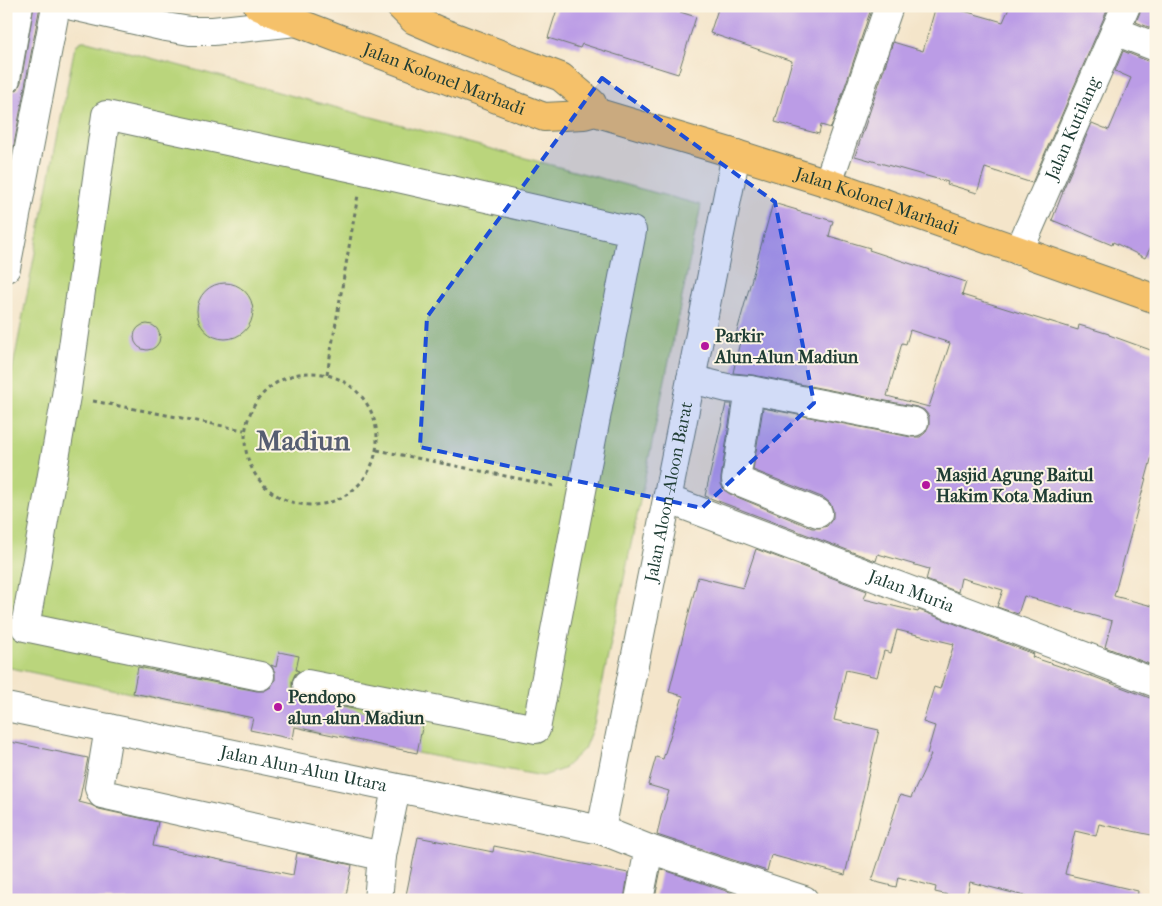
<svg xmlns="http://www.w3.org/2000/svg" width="1162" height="906" font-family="'IM FELL French Canon',serif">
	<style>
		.green { fill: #bad57b; stroke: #6c8958 }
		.building { fill: #bb9ce6; fill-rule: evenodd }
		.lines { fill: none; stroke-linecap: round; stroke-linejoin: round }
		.minor-casing { stroke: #6a7868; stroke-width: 30 }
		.major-casing { stroke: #6a7868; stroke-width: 30 }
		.path { stroke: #6a7868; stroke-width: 3; stroke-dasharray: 4 4; stroke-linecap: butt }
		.minor { stroke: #fff; stroke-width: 28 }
		.major { stroke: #f5c16b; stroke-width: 28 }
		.marked { fill: #1d4ed8; fill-opacity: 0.2; stroke: #1d4ed8; stroke-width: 4; stroke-dasharray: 10 6; stroke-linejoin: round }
		.poi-dot { fill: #b5179e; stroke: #fcf5e5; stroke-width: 2 }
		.labels { text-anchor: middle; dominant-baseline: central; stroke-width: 4; stroke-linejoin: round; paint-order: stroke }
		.street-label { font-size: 18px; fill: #1f3d34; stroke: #fcf5e5 }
		.poi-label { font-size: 18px; font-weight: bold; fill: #1f3d34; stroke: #fcf5e5; text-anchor: start }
		.town-label { font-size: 28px; font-weight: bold; fill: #565e72; stroke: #fcf5e5 }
	</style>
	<rect width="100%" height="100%" fill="#fcf5e5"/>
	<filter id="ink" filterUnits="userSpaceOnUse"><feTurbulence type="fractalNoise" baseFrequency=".02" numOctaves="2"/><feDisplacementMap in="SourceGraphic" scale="10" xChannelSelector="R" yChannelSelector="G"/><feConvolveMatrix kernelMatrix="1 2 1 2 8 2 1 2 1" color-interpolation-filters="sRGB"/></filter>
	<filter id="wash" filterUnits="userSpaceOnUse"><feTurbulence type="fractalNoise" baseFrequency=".0096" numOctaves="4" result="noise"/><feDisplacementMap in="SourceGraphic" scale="20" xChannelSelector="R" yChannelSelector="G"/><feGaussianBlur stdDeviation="1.12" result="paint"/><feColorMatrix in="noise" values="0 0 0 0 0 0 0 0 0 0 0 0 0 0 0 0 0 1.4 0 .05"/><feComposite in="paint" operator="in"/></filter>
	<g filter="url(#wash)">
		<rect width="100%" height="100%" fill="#f4e5ca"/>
		<path class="green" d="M82 41H87L701 205 594 724 584 749 563 769 543 776 417 753 6 667V403L74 51 77 44Z"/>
		<g id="blocks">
			<g class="building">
				<path d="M34 6H40L10 166H6V110L9 94 18 89 21 82Z"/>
				<path d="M558 6H661L696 17 678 74 582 44 580 48 548 38Z"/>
				<path d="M719 6H872L831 128 821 125 819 134 775 122 792 61 710 33Z"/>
				<path d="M936 6H946L1003 22 1010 6H1109L1032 183 985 168 977 193 947 184 948 182 855 156 893 42 923 51Z"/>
				<path d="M1141 6H1156V30L1136 22 1140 12Z"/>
				<path d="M1123 51 1150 62H1156V237L1145 258 1113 242 1112 245 1052 220 1063 192H1062L1092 123 1109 130 1131 78 1115 71Z"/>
				<path d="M773 203 797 210V211L833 221 829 236 870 248 869 250 966 282 962 295 1049 322V321L1078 330 1079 325 1109 334V335L1156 352V441L1114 596 1156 607V649L1152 665 1105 647 1112 621 1024 596 1018 614 997 607 1003 590 961 578 958 592 926 580 929 569 878 554 876 561 705 496 726 404H732L721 478V484L724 490 730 494 812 528H820L827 526 833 518V510L830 503 824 498 753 470 763 408 911 437H920L925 433 929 425V416L924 410 917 407 753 375 733 373 741 337 736 335ZM910 330 950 343 929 407 887 396 902 343 906 344Z"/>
				<circle cx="225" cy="311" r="28"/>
				<circle cx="147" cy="337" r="13"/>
				<path d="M756 549 867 591 864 599 918 612 919 610 1034 654 1032 657 1089 676V675L1150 698H1156V836L1099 824 1096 836 1075 831 1065 874 1138 891 1137 900H1040L970 882 966 899 935 892 936 887 898 877 896 887 872 881 900 795 911 798 931 755 927 754 935 726 923 722 934 687 940 689 954 644 897 630 891 653 884 651 877 677 846 670 834 720 879 730 845 875 771 855 767 871 657 835 661 817 669 791 648 785 656 757 663 759 683 696 669 692 698 577 743 588Z"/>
				<path d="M279 652 299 656 296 670 299 671 295 674 292 681V689L296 695 304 699 423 723 417 753 295 727 293 739 250 730 253 718 133 693 138 667 257 691H264L271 687 275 680V672L271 665 276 667Z"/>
				<path d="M6 741 88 758 79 802 91 805 99 809 158 822 153 846 293 875 297 853 352 865 345 900H6Z"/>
				<path d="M418 837 493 852 494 846 628 873 624 900H405Z"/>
				<path d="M661 869 753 900H664L655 898Z"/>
			</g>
		</g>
	</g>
	<g filter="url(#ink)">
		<use href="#blocks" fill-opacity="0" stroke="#6a7868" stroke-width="1"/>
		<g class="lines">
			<g class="minor-casing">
				<g id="minor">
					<path d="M73 6 166 27 190 31H213L296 22"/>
					<path d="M1115 31 1156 47"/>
					<path d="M6 79 19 6"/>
					<path d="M828 183 889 6"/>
					<path id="s1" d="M1019 251 1126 6"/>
					<path d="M6 268 56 6"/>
					<path d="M691 379 727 388 750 390 914 422"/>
					<path d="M750 390 736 480 818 513"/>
					<path id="s2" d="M667 499 1156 683"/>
					<path d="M260 676 25 627 66 396 106 115 363 170 632 231 536 729 307 684"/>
					<path id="s3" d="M6 707 601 830 649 849 804 900"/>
					<path d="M109 728 99 788 102 794 382 856"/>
					<path id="s4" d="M601 830 736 154"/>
					<path d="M378 900 382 856 396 789"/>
					<path d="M639 900 649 849"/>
				</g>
			</g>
			<g class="major-casing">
				<g id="major">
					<path id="s5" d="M258 6 296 22 544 117 584 115 595 112 736 154 828 183 1156 299"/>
					<path d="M400 6 414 20 444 33 561 77 592 103 595 112"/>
				</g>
			</g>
			<g class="path">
				<circle cx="311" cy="439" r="66"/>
				<path d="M327 374 358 195"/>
				<path d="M93 401 244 430"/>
				<path d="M377 450 555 486"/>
			</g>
			<use href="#minor" class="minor"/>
			<use href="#major" class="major"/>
		</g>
	</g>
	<path class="marked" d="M602 78 775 202 814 403 702 508 420 447 427 317Z"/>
	<g class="poi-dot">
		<circle cx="705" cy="346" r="5"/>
		<circle cx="926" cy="485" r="5"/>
		<circle cx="278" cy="707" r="5"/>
	</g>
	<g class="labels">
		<g class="street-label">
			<text stroke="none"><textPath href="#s5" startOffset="200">Jalan Kolonel Marhadi</textPath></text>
			<text stroke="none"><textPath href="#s1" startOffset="134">Jalan Kutilang</textPath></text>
			<text stroke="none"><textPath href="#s5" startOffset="654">Jalan Kolonel Marhadi</textPath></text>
			<text stroke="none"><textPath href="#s4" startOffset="345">Jalan Aloon-Aloon Barat</textPath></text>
			<text stroke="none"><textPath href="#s2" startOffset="261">Jalan Muria</textPath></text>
			<text stroke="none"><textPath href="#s3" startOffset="304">Jalan Alun-Alun Utara</textPath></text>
		</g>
		<g class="poi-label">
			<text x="715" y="336">Parkir<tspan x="715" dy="21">Alun-Alun Madiun</tspan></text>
			<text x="936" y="475">Masjid Agung Baitul<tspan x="936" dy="21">Hakim Kota Madiun</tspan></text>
			<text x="288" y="697">Pendopo<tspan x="288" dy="21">alun-alun Madiun</tspan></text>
		</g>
		<g class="town-label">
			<text x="303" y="440">Madiun</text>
		</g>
	</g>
	<rect width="1162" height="906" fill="none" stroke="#fcf5e5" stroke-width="25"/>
</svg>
